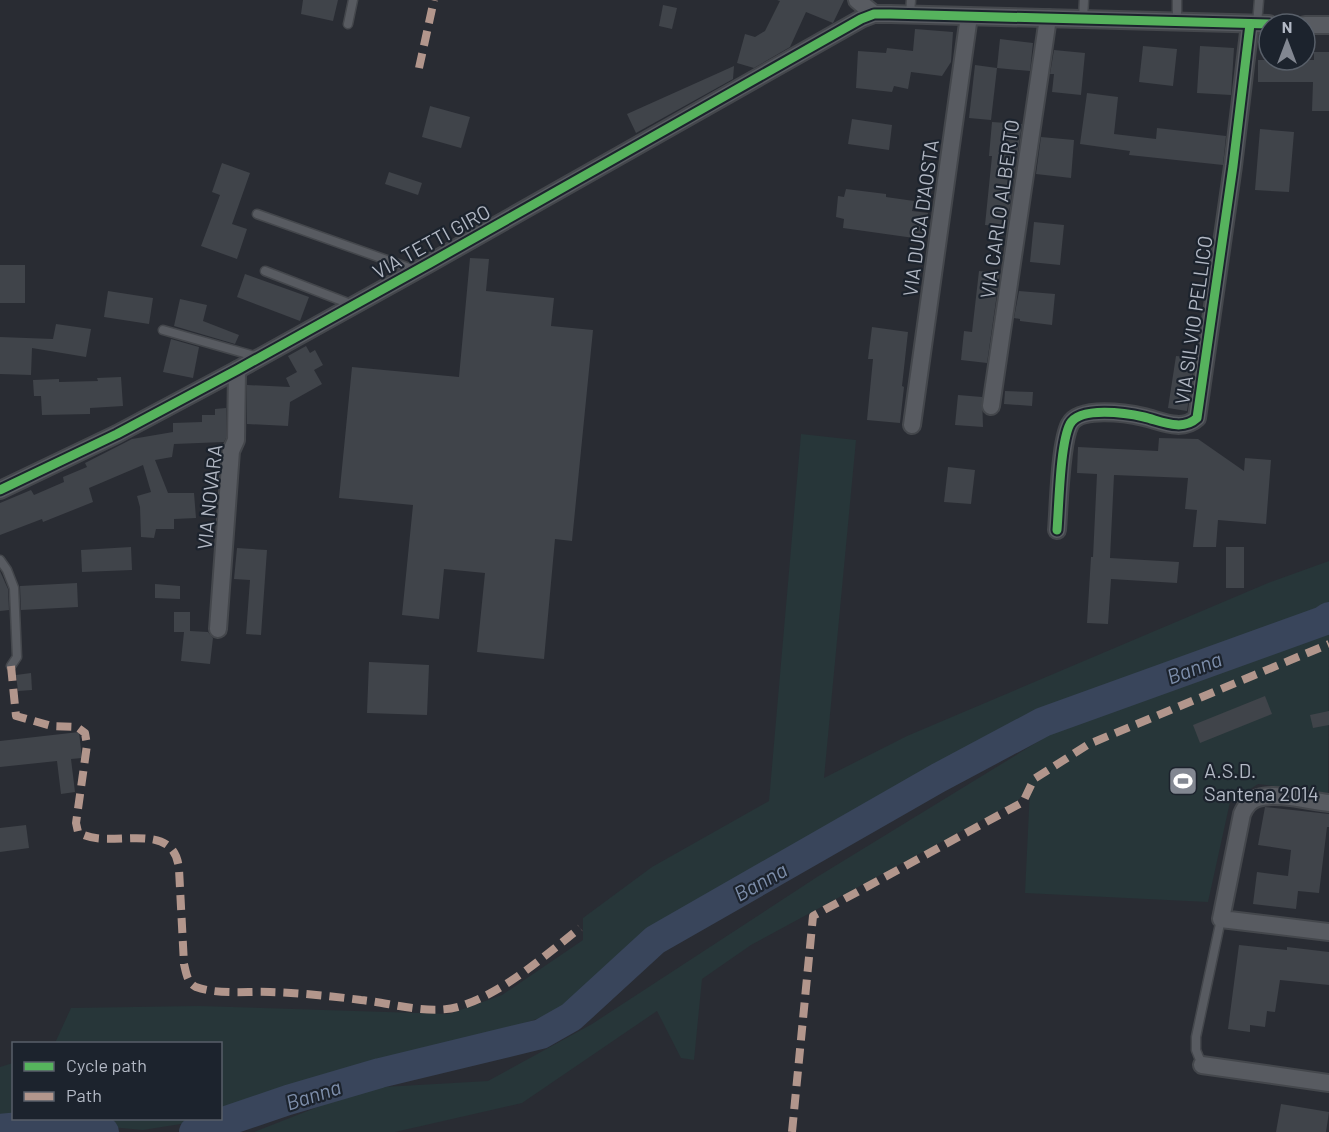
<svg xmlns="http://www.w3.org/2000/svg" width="1329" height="1132" font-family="Barlow,sans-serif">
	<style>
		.green { fill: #273639 }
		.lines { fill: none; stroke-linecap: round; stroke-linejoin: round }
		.river { stroke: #39455b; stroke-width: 30 }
		.building { fill: #40444a }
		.service-casing { stroke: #44474c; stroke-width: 11 }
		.minor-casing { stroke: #44474c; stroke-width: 20 }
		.service { stroke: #585b61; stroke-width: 8 }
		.minor { stroke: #585b61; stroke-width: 16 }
		.quiet { stroke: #b2968c; stroke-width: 8; stroke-dasharray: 15 8; stroke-linecap: butt }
		.cycleway-casing { stroke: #1c232d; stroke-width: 13 }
		.cycleway { stroke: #56b35d; stroke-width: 9 }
		.labels { text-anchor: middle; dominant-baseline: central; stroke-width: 4.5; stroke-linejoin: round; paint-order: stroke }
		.street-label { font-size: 20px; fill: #b2b8c4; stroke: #1c232d }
		.poi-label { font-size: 20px; fill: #b2b8c4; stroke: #1c232d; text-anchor: start }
		.water-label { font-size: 21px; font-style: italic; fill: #7d8eaa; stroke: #1c232d }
	</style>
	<rect width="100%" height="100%" fill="#292c33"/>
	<g class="green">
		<path d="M801 434 856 440 824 778 907 736 1268 583 1329 561V604L1062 706 997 735 835 833 646 940 561 1011 421 1057 338 1073 229 1116 221 1117 220 1044 55 1043 71 1008 199 1006 449 1014 502 995 583 940V918L652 867 769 801Z"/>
		<path d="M1329 621 1328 793 1258 784 1230 802 1208 902 1025 893 1030 789 1017 801 751 945 702 979 694 1060 681 1058 657 1011 522 1103 395 1132H254L366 1088 488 1081 592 1024 817 877 1057 730 1161 692Z"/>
		<path d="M13 1063 14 1118 212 1119 143 1130 45 1121 0 1120V1067Z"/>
	</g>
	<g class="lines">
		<g class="river">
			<path d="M0 1129C35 1124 69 1128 104 1132"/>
			<path d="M194 1132 288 1100 380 1073 541 1034 571 1017 655 940 938 778 1043 722 1323 621 1329 617"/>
		</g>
	</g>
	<g class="building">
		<path d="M303 0H338L333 21 301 14Z"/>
		<path d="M777 0H844L833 23 806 12 790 47 754 68 737 63 745 34 755 37 765 31 780 1Z"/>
		<path d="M663 5 677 8 672 29 659 26Z"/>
		<path d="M915 29 953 32 951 62 942 76 911 72 908 89 894 86 892 92 856 88 858 51 886 53 887 48 913 51Z"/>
		<path d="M1000 39 1033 43 1030 71 997 68Z"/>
		<path d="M1143 46 1177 49 1173 86 1139 82Z"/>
		<path d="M1200 46 1234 48 1231 95 1197 93Z"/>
		<path d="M1054 50 1085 53 1081 95 1052 92 1054 74H1050Z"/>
		<path d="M1314 52H1329V111H1312L1313 82H1258V60H1314Z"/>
		<path d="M975 65 997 68 991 120 969 118Z"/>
		<path d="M734 66 733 79 636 133 627 114Z"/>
		<path d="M1087 93 1118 97 1114 134 1156 139 1157 128 1226 136 1223 165 1129 155 1130 151 1080 144Z"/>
		<path d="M430 106 470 117 461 148 422 137Z"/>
		<path d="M852 119 892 125 889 150 848 144Z"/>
		<path d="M992 122 1022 124 1007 227 985 225 992 156H989Z"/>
		<path d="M1260 129 1294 132 1289 192 1255 190Z"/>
		<path d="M1041 137 1074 140 1071 178 1036 174Z"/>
		<path d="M222 163 250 173 232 224 247 229 237 259 201 246 220 195 212 192Z"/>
		<path d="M389 172 422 183 418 195 385 184Z"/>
		<path d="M846 189 886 194V197L914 201 912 211 928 213 925 234 915 233 914 238 843 228 844 219 836 217 838 196 844 197Z"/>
		<path d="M1034 222 1064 225 1060 265 1030 262Z"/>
		<path d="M470 258 489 259 486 291 554 298 551 326 593 330 572 541 555 539 544 659 477 652 485 573 444 569 439 619 402 615 413 505 339 498 352 367 459 377Z"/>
		<rect x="0" y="265" width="25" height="38"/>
		<path d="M979 271 1000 273 987 363 961 360 964 331 972 332Z"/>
		<path d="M245 274 309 297 300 321 237 297Z"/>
		<path d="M108 291 153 298 149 324 104 317Z"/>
		<path d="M1019 291 1055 294 1052 325 1020 321V319L1014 318Z"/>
		<path d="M180 299 207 305 203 321 239 335 235 344 174 326Z"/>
		<path d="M56 324 91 329 86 357 32 348 31 375 0 374V337L53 339Z"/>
		<path d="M872 327 908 332 902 386 904 387 900 423 867 420 873 359H868Z"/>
		<path d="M171 339 199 347 193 378 163 372Z"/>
		<path d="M306 346 310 353 315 350 323 365 314 370 322 384 290 402 288 426 247 424V385L290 387 286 378 297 372 288 356Z"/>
		<path d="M1176 356 1195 358 1187 411 1168 408Z"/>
		<path d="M121 377 123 406 90 408V414L42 415 41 396H34L33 380 59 379V382L98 381 97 378Z"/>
		<path d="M1005 391 1033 392 1032 406 1004 404Z"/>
		<path d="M958 395 982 397 983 427 955 425Z"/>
		<path d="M226 408V438L224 442 174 444 172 457 155 460 168 493H194L196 518 174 519V529H156L154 538 141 537 140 507 137 496 151 492 143 465 89 488 93 502 43 522 42 519 0 535V503L31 490 34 495 64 482 63 477 87 467 85 463 132 439 173 432V423L202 422V415H215V409Z"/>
		<path d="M1159 438 1198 439 1244 471 1245 458 1271 460 1266 524 1218 520 1216 547H1193L1197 510 1185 509 1188 478 1114 475 1110 558 1179 562 1177 583 1111 579 1108 624 1087 623 1091 557H1093L1097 474 1077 473 1078 447 1158 451Z"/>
		<path d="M948 467 975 470 971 504 944 502Z"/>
		<path d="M131 547 132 570 82 572 81 550Z"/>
		<rect x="1226" y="547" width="18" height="41"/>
		<path d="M237 548 267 550 261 635 246 634 250 580 234 579Z"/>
		<path d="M0 571 8 589 9 610 0 611Z"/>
		<path d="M77 583 78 607 21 610 20 586Z"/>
		<path d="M155 584 180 586V599L155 598Z"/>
		<path d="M174 612H190V631L208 632 213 638 210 664 181 661 184 632H174Z"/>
		<path d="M369 662 429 665 427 715 367 713Z"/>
		<path d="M31 673 32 690 18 691 16 675Z"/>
		<path d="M1265 696 1272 714 1200 743 1193 725Z"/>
		<path d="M1329 711V725L1313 728 1310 715Z"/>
		<path d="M79 732 82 758 71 759 75 792 61 794 57 761 0 767V741Z"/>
		<path d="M1265 807 1329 814V827H1327L1319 893 1298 891 1296 909 1253 904 1257 872 1288 876 1291 850 1258 845Z"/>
		<path d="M26 825 29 848 0 852V828Z"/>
		<path d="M1239 945 1287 950V947L1329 952V985L1280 980 1275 1012 1267 1011 1265 1027 1250 1025V1032L1228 1029Z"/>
		<path d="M1281 1104 1329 1112 1326 1132H1276Z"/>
	</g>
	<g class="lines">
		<g class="service-casing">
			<g id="service">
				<path d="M910 14 911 0"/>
				<path d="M1083 19 1084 0"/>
				<path d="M1177 22V0"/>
				<path d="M348 24 353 0"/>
				<path d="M1257 24 1259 0"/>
				<path d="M257 214 415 270"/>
				<path d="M265 271 353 305"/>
				<path d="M163 330 258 357"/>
				<path d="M0 560 7 570 14 588 17 657 11 666"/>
				<path d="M1202 1065 1196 1050V1037L1221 919"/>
			</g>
		</g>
		<g class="minor-casing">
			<g id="minor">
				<path d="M857 0 874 14"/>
				<path d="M1305 25H1329"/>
				<path d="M991 406 1048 18"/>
				<path d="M912 425 969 16"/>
				<path d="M0 490 117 434 237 370 430 263 861 19 874 14H890L1269 24"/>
				<path d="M1057 530C1059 506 1060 443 1070 424 1080 406 1127 413 1144 417 1161 421 1182 432 1197 418L1233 166 1250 24"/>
				<path d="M218 629 231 451 236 440 237 370"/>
				<path d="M1329 803C1310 801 1276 792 1258 798 1250 800 1245 807 1242 814L1221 919 1329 932"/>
				<path d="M1202 1065 1329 1083"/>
			</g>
		</g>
		<use href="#service" class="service"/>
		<use href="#minor" class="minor"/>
		<g class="quiet">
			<path d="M419 68 434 0"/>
			<path d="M11 666 16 716 52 726 77 727 85 733 87 745 76 823 78 832C107 852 174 816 179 869L184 964C186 972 187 983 196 987 218 995 247 991 270 992 300 993 331 996 361 1000 392 1003 430 1016 461 1006 506 991 543 957 580 928"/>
			<path d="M792 1132 813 916 1023 802 1034 779 1089 744 1329 644"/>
		</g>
		<g class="cycleway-casing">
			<g id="cycleway">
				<path d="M0 490 117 434 237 370 430 263 861 19 874 14H890L1269 24"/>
				<path d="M1057 530C1059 506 1060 443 1070 424 1080 406 1127 413 1144 417 1161 421 1182 432 1197 418L1233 166 1250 24"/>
			</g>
		</g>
		<use href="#cycleway" class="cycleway"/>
	</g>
	<defs>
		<g id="stadium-square" transform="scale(1.5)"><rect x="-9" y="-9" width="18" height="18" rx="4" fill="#828791" stroke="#1c232d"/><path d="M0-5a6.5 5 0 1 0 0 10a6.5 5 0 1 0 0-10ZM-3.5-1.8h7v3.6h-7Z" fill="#fff"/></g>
	</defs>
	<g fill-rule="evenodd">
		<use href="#stadium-square" x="1183" y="781"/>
	</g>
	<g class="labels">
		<g class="street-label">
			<text transform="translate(999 209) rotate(-82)">VIA CARLO ALBERTO</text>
			<text transform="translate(920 218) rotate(-82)">VIA DUCA D'AOSTA</text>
			<text transform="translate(431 241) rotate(-29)">VIA TETTI GIRO</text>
			<text transform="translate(1193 320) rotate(-82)">VIA SILVIO PELLICO</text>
			<text transform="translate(209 497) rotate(-84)">VIA NOVARA</text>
		</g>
		<g class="poi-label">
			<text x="1204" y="770">A.S.D.<tspan x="1204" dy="23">Santena 2014</tspan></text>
		</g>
		<g class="water-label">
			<text transform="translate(1194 667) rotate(-20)">Banna</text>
			<text transform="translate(760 881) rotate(-29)">Banna</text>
			<text transform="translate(313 1094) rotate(-18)">Banna</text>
		</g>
	</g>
	<rect x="12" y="1042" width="210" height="78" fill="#1c232d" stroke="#585f69" stroke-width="1.5"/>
	<rect x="24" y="1062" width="30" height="9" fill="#56b35d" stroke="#585f69" stroke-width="1.5"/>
	<text x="66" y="1072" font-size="18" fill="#b2b8c4">Cycle path</text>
	<rect x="24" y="1092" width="30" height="9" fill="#b2968c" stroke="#585f69" stroke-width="1.5"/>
	<text x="66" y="1102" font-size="18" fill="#b2b8c4">Path</text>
	<g transform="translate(1287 42)"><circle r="28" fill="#1c232d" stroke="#585f69" stroke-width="1.5"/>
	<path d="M0-4.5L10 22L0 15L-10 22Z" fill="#828791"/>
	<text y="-9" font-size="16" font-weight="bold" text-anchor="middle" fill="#b2b8c4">N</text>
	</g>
</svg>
